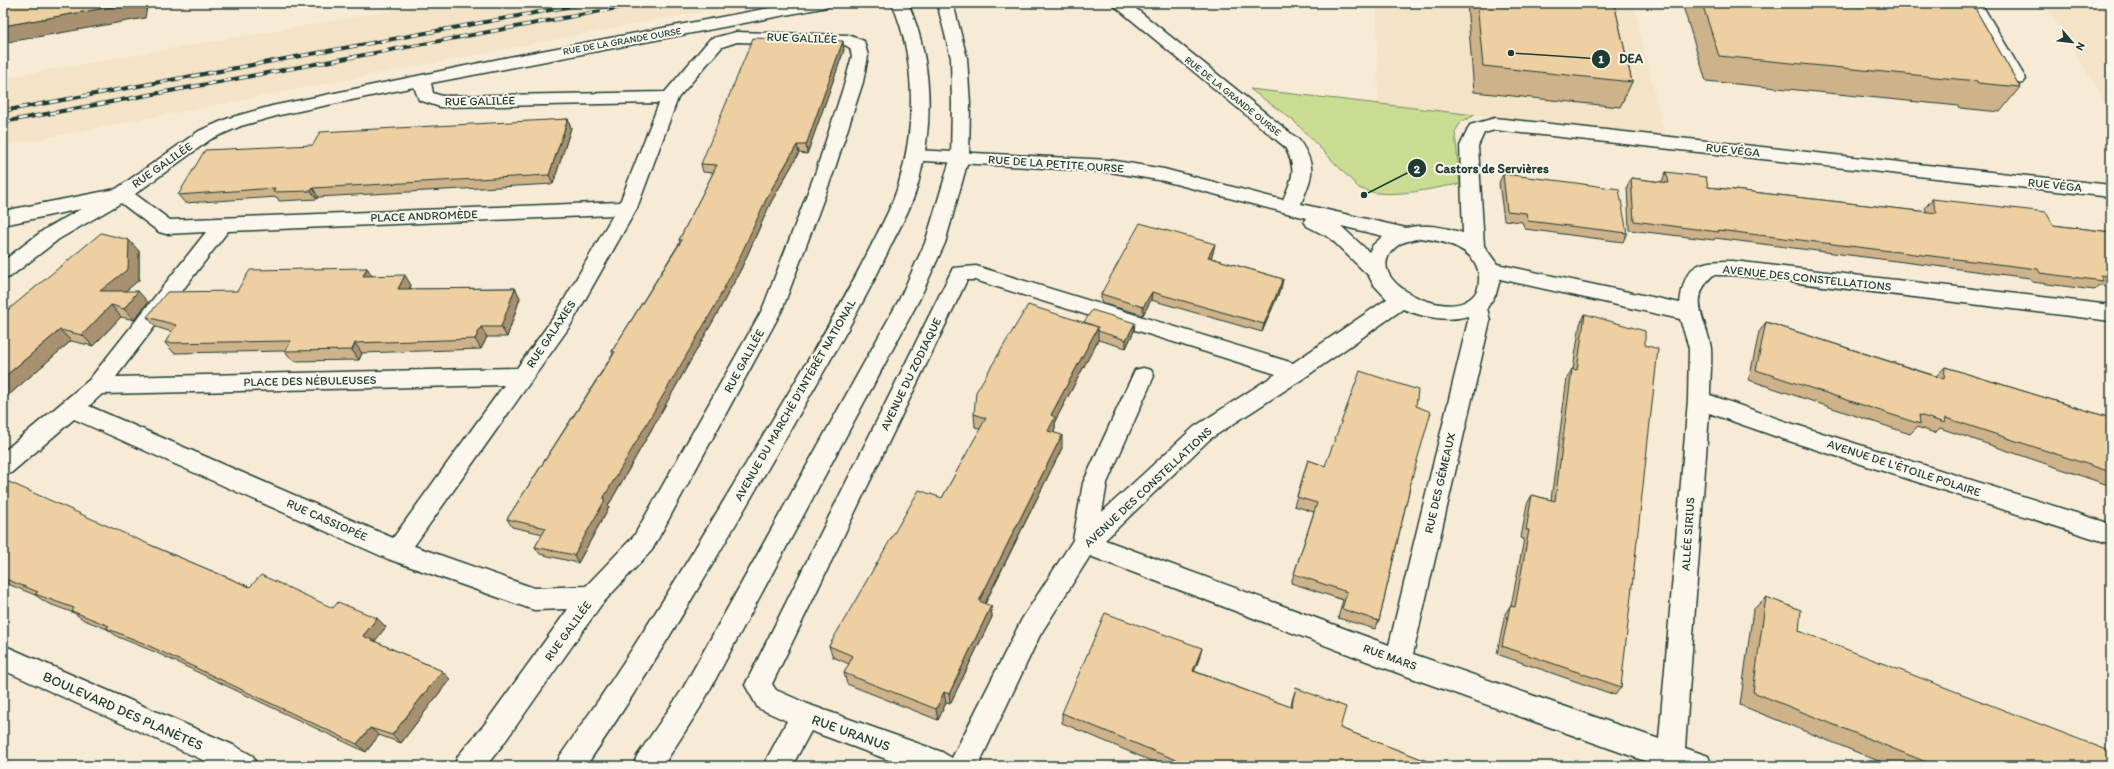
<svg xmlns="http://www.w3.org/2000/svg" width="2114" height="769" font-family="Itim,sans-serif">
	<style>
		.built { fill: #f4e3c6 }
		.green { fill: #c9dc91; stroke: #748c62 }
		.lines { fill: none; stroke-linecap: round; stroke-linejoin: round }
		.minor-casing { stroke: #1f3d34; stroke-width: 3 }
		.major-casing { stroke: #1f3d34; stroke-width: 3 }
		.minor { fill: #fbf7ec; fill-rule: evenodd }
		.major { fill: #fbf7ec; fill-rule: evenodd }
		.rail-casing { stroke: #1f3d34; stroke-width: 4 }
		.rail { stroke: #fbf7ec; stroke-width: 2.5; stroke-dasharray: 8; stroke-linecap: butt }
		.wall { fill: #cdb28a; stroke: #1f3d34 }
		.shaded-wall { fill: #a79171; stroke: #1f3d34 }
		.building { fill: #eecfa1; stroke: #1f3d34 }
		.labels { text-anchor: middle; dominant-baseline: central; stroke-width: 4; stroke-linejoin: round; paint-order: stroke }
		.far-street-label { font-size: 10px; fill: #1f3d34; stroke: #fbf7ec }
		.street-label { font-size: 12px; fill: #1f3d34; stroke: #fbf7ec }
		.near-street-label { font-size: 14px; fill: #1f3d34; stroke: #fbf7ec }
		.leader { fill: none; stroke: #1f3d34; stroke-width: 1.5 }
		.callout-dot { fill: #1f3d34; stroke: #fbf7ec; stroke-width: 1.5 }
		.mark-label { font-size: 12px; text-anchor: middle; font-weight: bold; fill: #fff }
		.callout-label { font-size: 13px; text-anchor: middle; font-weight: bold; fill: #1f3d34; stroke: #fbf7ec; stroke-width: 4; stroke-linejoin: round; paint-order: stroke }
	</style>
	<rect width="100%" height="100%" fill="#f7ebd6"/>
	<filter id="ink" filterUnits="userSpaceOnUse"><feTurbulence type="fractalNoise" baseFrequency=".025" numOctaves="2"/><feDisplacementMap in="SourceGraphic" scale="8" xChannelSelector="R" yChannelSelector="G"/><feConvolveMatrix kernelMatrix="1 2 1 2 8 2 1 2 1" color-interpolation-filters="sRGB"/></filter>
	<g filter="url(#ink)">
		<g class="built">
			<path d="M434 3H744L3 146V78Z"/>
			<path d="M1377 3H1633L1665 136 1378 104Z"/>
			<path d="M2044 3H2111V111Z"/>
		</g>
		<path class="green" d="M1250 89 1475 115 1461 122 1455 132 1460 184C1431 188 1386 201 1359 188L1294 121Z"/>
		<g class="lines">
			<g class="minor-casing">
				<g id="minor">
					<path d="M796 3H830L828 6 822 8 431 83 433 93 442 96 665 92 710 39 736 32 848 35 864 41 868 56 863 82 834 171 782 310 652 550 601 605 504 743 486 766H454L458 756 484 725 568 609 534 610 388 559 74 419 11 473 3 476V452L89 380 206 232 166 234 159 232 121 203 59 239 10 277 3 279V261L45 229 81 209 3 225V211L116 189 199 131 229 118 272 106 504 58ZM737 42 845 45 850 48 852 56 845 82 816 171 762 310 634 536 586 586 534 588 414 546 570 326 637 208 678 98 722 47ZM414 87 419 100 440 107 659 103 620 202 170 220 135 194 211 139 241 126 280 115ZM613 215 556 314 517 368 116 377 228 231ZM504 385 393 538 89 406 102 394Z"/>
					<path d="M1111 3H1129L1299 140C1318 168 1312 175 1301 204L1406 228C1426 223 1444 227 1463 233L1460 146 1470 125 1495 118 2111 185V197L1495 130 1484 133 1478 146 1484 246 1497 264 1680 303C1685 264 1696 261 1733 261L2111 305V321L1733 275H1713C1686 301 1708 321 1711 349 1712 364 1710 380 1710 395L1787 422 2111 524V544L1783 439 1709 413 1685 748 1708 756 1712 766H1659L1398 673 1090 556 1040 635 978 766H905L811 731 792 766H763L787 721 758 708 745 685 953 268 976 266 1293 363 1387 299 1373 284 1369 276 1330 238 1307 226 1304 221 1306 218 1164 181 1110 172 908 160 906 156 908 152 915 150 1110 160 1164 169 1283 200C1293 176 1297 171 1285 147ZM1341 226 1383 236 1373 245 1369 252ZM1420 238C1445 241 1481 249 1479 281 1479 291 1473 298 1464 302 1433 316 1355 274 1400 244 1405 241 1414 240 1420 238ZM1500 279 1680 319 1689 348 1688 400 1659 739 1413 654 1490 321 1487 308 1496 294ZM967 280H975L1276 374 1194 427 1102 512 1107 483 1154 376 1151 370 1143 368 1135 370 1083 483 1073 540 1022 619 952 758 942 752 810 705 776 690 772 684ZM1403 309C1422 317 1447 322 1468 316V321L1389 645 1105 540 1210 439 1304 378Z"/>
					<path d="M1965 3H1981L2026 79 2023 83 2017 84 2011 83Z"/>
					<path d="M3 645 233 745 253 756 257 766H216L3 670Z"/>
				</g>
			</g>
			<g class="major-casing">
				<g id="major">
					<path d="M892 3H908C933 60 934 124 918 184 912 205 902 224 892 243 865 302 832 357 800 413 731 532 664 652 586 766H556L560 756C641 642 711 522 783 402 815 349 846 297 873 242 883 223 893 204 899 183 916 124 916 60 892 3Z"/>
					<path d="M937 3H953L967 58 970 104 969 157 945 243 919 300 700 708 663 766H633L637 756 682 690 899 300 925 243 951 157 952 104 951 58Z"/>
				</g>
			</g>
			<use href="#minor" class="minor"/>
			<use href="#major" class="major"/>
			<g class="rail-casing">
				<g id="rail">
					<path d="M3 111 588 3"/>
					<path d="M3 122 644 3"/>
				</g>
			</g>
			<use href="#rail" class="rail"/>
		</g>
		<g class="wall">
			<path d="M1467 3H1614L1632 82 1620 107 1474 92Z"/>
			<path d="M1682 3H1972L2020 87 2000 112 1960 108 1959 106 1706 81Z"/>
			<path d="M844 50 807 154 799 153 770 204 741 269 717 314 608 506 609 507 578 563 540 554 535 547 543 534 512 527 507 519 613 354 612 351 680 242 679 240 713 173 703 172 701 164Z"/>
			<path d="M568 119 571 128 553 184 318 197 317 199 279 201 277 197 185 203 178 195 313 145Z"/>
			<path d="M1666 172 1708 187 1927 212 1925 208 1932 199 2053 225 2111 232V286L2099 285 2094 290 2032 282 2030 278 1715 238 1714 240 1629 230 1627 187 1631 178 1662 182V181Z"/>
			<path d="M1503 174 1627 233 1623 242 1525 229 1522 222 1504 220 1499 183Z"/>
			<path d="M139 251V280L125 291 148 302 134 320 121 317 93 346 71 341 3 400V314Z"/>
			<path d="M1213 253 1211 258 1283 279 1281 288 1262 332 1151 300 1143 315 1101 303V294Z"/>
			<path d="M367 268 372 276 411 285 410 289 515 288 520 298 507 337H487L481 349 362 353 359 360 293 361 285 351 174 353 165 343 172 332 156 327 147 317 237 291Z"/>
			<path d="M1585 314 1621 687 1615 695 1497 654 1505 614 1510 606H1511L1524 539 1521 538 1527 504 1532 495 1551 500 1567 378 1572 369H1573L1580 324Z"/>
			<path d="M1084 322 1134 331 1126 348 1098 340 1055 421V429L1054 432 1062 448 985 604 991 606 992 617 950 704 946 703 938 720 847 684 844 673 849 664 833 657 829 646 942 498 981 429 975 427 974 414Z"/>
			<path d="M1766 322 1936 376 1945 367 2111 418V486L2079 475 1940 428 1935 433 1917 427 1910 434 1749 380 1759 332Z"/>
			<path d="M1416 406 1412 478 1379 621 1375 629 1338 618 1343 600 1291 583 1314 512 1294 506 1308 460 1325 466Z"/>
			<path d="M3 487 155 547 250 587 333 608 386 627 374 641 442 671 450 679 401 743 379 735 366 752 155 652 118 637 107 629 84 620 74 613 47 603 35 595 3 582Z"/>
			<path d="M1766 597 1799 631 2108 766H1891L1740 705 1753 610Z"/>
			<path d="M1199 659 1194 671 1290 707 1296 688 1340 728 1440 766H1163L1062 723V713Z"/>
		</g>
		<g class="shaded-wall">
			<path d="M133 3H148L145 18 3 43V26Z"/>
			<path d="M843 41 844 50 807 154 806 145Z"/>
			<path d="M568 119 571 128 553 184 549 175Z"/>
			<path d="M797 145 799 153 770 204 741 269 717 314 608 506 609 507 578 563 574 555 603 499 768 195Z"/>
			<path d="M313 188 318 197 317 199 311 191Z"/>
			<path d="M129 240 139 251V280L111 303 100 291Z"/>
			<path d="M1215 244 1213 253 1207 265 1208 257Z"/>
			<path d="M367 268 374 279 363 276Z"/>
			<path d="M405 275 411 285 405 299 398 289Z"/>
			<path d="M1283 279 1281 288 1262 332 1264 324Z"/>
			<path d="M515 288 520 298 507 337 501 327Z"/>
			<path d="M138 291 148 302 134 320 124 309Z"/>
			<path d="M1152 292 1151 300 1143 315V307Z"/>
			<path d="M111 305 121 317 93 346 82 335Z"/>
			<path d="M1135 323 1134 331 1126 348V340Z"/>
			<path d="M481 327 487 337 481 349 475 339Z"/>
			<path d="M1098 327V340L1055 421V429L1048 443V431L1051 415Z"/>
			<path d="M60 330 71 341 3 400V378Z"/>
			<path d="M355 343 362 353 359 360 352 350Z"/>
			<path d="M1062 435V448L980 613 979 601Z"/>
			<path d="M991 606 992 617 950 704 949 694Z"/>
			<path d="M377 618 386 627 372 645 363 636Z"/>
			<path d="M1202 648 1199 659 1190 682 1193 671Z"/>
			<path d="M442 671 450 679 401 743 392 735Z"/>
			<path d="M944 692 946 703 938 720 936 709Z"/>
			<path d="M370 728 379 735 366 752 357 744Z"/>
		</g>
		<g class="building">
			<path d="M3 3H133L3 26Z"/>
			<path d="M1477 3H1614L1632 82 1483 66Z"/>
			<path d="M1702 3H1972L2020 87 1978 83 1977 81 1719 56Z"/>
			<path d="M753 38 843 41 806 145H797L768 195 738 261 715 306 603 499 605 500 574 555 535 547 546 528 507 519 615 352 612 351 682 240H679L717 165 701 164Z"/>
			<path d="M568 119 549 175 313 188 311 191 273 192 275 188 178 195 205 150 313 145 320 132Z"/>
			<path d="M1666 172 1706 177 1708 187 1937 213 1932 199 2046 212 2053 225 2111 232V277L2100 275 2103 281 2040 273 2038 269 1718 230 1719 232 1634 221 1631 178 1669 183Z"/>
			<path d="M1503 174 1561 181 1619 189 1627 233 1528 221 1526 213 1507 211Z"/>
			<path d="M1140 223 1215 244 1208 257 1283 279 1264 324 1152 292 1143 307 1101 294Z"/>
			<path d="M101 233 129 240 128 269 100 291H138L124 309 111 305 82 335 60 330 3 378V314Z"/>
			<path d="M367 268 363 276 405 275 398 289 515 288 501 327H481L475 339 355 343 352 350 285 351 291 341 165 343 176 325 147 317 167 292 237 291 250 270Z"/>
			<path d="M1028 305 1098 327 1051 415 1055 417 1048 431 1062 435 979 601 991 606 949 694 944 692 936 709 844 673 853 656 829 646 919 490 942 498 986 418 974 414 976 392Z"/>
			<path d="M1092 310 1135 323 1126 340 1098 331V327L1084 322Z"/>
			<path d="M1585 314 1645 331V345L1658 349 1621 687 1502 646 1510 606 1515 607 1529 530H1526L1532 495 1555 501 1572 369 1577 370Z"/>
			<path d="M1766 322 1944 379 1945 367 2111 418V472L1946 418 1945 423 1919 415 1920 424 1756 370Z"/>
			<path d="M1360 371 1418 390 1416 406 1431 412 1412 478 1379 621 1342 609 1347 592 1294 574 1317 503 1297 497 1308 460 1325 466Z"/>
			<path d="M9 482 155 547 250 587 261 575 333 608 338 602 377 618 363 636 442 671 392 735 370 728 357 744 143 643 106 628 109 626 72 611 74 608 35 594 38 592 3 578V487Z"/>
			<path d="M1766 597 1801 610 1799 631 2107 750 2108 766H1936L1753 692Z"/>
			<path d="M1105 613 1202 648 1193 671 1291 707 1296 688 1346 707 1340 728 1440 766H1193L1161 754 1062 713Z"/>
		</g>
	</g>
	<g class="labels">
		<g class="far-street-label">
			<text transform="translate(622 41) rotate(-10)">RUE DE LA GRANDE OURSE</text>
			<text transform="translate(1233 96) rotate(39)">RUE DE LA GRANDE OURSE</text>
		</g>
		<g class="street-label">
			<text transform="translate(802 38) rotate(2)">RUE GALILÉE</text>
			<text transform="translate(480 101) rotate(-1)">RUE GALILÉE</text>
			<text transform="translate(1733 150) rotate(6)">RUE VÉGA</text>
			<text transform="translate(1056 164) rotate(4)">RUE DE LA PETITE OURSE</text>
			<text transform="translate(162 165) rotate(-35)">RUE GALILÉE</text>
			<text transform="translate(2055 185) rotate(6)">RUE VÉGA</text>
			<text transform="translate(424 216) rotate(-2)">PLACE ANDROMÈDE</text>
			<text transform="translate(1807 278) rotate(6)">AVENUE DES CONSTELLATIONS</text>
			<text transform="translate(551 334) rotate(-56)">RUE GALAXIES</text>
			<text transform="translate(744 361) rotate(-61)">RUE GALILÉE</text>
			<text transform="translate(911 374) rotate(-64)">AVENUE DU ZODIAQUE</text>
			<text transform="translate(310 381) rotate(-1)">PLACE DES NÉBULEUSES</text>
			<text transform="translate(795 400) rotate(-60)">AVENUE DU MARCHÉ D'INTÉRÊT NATIONAL</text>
			<text transform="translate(1904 468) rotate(18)">AVENUE DE L'ÉTOILE POLAIRE</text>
			<text transform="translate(1440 483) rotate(-77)">RUE DES GÉMEAUX</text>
			<text transform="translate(1148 487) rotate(-43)">AVENUE DES CONSTELLATIONS</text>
			<text transform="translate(327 520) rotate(24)">RUE CASSIOPÉE</text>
			<text transform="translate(1688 534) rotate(-86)">ALLÉE SIRIUS</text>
			<text transform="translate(568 631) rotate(-54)">RUE GALILÉE</text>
			<text transform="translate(1390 657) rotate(20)">RUE MARS</text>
		</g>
		<g class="near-street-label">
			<text transform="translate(123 711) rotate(24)">BOULEVARD DES PLANÈTES</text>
			<text transform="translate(851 733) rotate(20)">RUE URANUS</text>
		</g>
	</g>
	<path class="leader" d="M1511 53L1601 59M1364 195L1417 168"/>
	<g class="callout-dot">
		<circle cx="1511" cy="53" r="4"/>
		<circle cx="1364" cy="195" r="4"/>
		<circle cx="1601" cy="59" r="10"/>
		<circle cx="1417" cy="168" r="10"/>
	</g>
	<g class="mark-label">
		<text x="1601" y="63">1</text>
		<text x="1417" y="173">2</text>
	</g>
	<g class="callout-label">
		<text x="1631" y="63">DEA</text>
		<text x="1492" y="173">Castors de Servières</text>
	</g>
	<rect width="2114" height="769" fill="none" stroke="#fbf7ec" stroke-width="16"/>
	<rect x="8" y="8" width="2098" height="753" fill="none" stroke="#1f3d34" stroke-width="1.5" filter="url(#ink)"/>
	<g transform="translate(2072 42) rotate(118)" stroke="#fbf7ec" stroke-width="3" paint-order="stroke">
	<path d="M0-3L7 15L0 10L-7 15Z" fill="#1f3d34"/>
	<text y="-6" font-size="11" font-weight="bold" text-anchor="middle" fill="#1f3d34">N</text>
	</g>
</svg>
